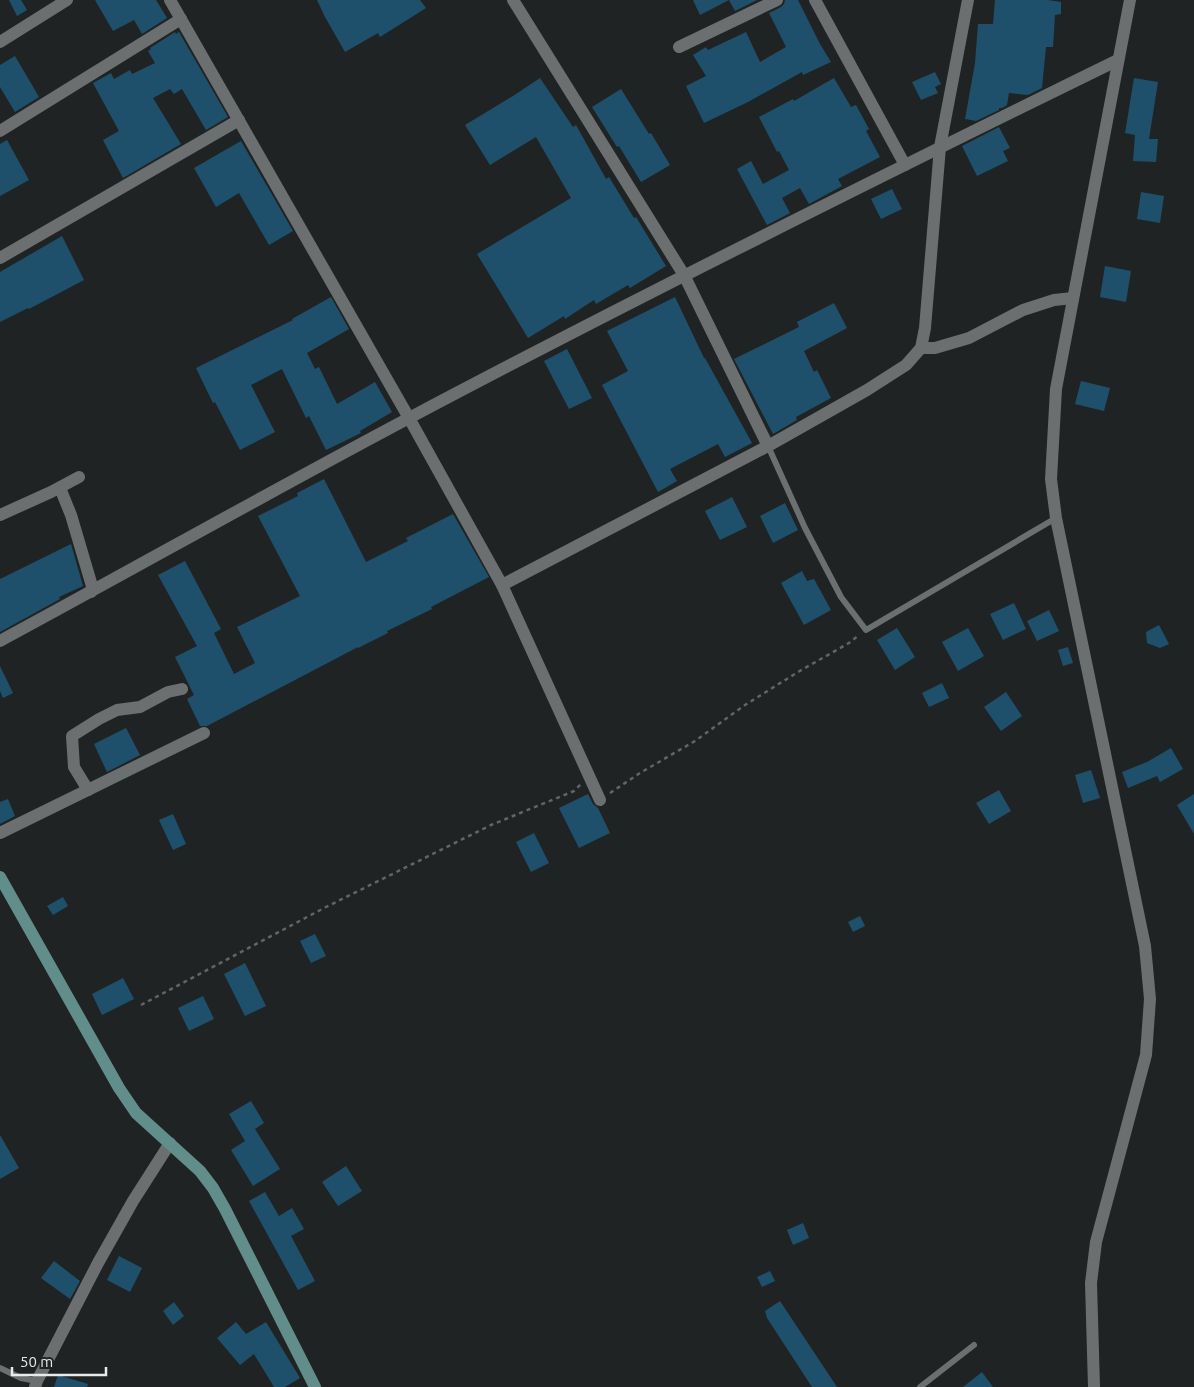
<svg xmlns="http://www.w3.org/2000/svg" width="1194" height="1387" font-family="Ubuntu,sans-serif">
	<style>
		.building { fill: #1f506b }
		.lines { fill: none; stroke-linecap: round; stroke-linejoin: round }
		.path { stroke: #626465; stroke-width: 2.5; stroke-dasharray: 4 4; stroke-linecap: butt }
		.lane { stroke: #6b6f70; stroke-width: 6 }
		.street { stroke: #6b6f70; stroke-width: 12 }
		.secondary { stroke: #618d8a; stroke-width: 12 }
	</style>
	<rect width="100%" height="100%" fill="#202324"/>
	<g class="building">
		<path d="M9 0H21L27 10 17 16Z"/>
		<path d="M95 0H156L167 18 142 34 134 20 113 31Z"/>
		<path d="M317 0H420L426 8 380 37 378 33 345 52 325 17Z"/>
		<path d="M693 0H757L735 11 729 0 700 15Z"/>
		<path d="M785 0H798L820 44 831 62 803 75 802 72 748 102 704 123 686 86 706 76 693 55 706 47 708 50 746 32 760 62 786 47 769 13 781 7 784 4Z"/>
		<path d="M995 0H1048L1061 2V14L1055 15 1053 47H1046L1042 88 1028 95 1009 93 1007 105 1002 108H999V110L976 121 965 119 975 63 978 24H993Z"/>
		<path d="M175 32 176 34 179 32 228 117 206 130 182 89 174 94 170 89 153 98 181 144 123 178 103 140 119 131 93 83 111 73 114 79 130 70 132 74 155 63 148 51 151 49 150 48Z"/>
		<path d="M15 56 39 97 15 112 0 87V65Z"/>
		<path d="M935 72 941 84 935 87 938 93 921 100 912 82Z"/>
		<path d="M540 78 573 127 576 125 606 179 609 177 634 218 636 217 666 266 630 288 628 285 596 304 594 300 565 319 564 316 528 338 477 254 571 198 536 137 490 165 465 125 513 96Z"/>
		<path d="M834 78 851 107 856 105 869 129 866 131 880 157 838 179 842 186 809 204 800 188 782 198 790 213 767 225 737 169 751 161 763 184 789 170 779 151 777 152 759 117 793 99 794 101Z"/>
		<path d="M1134 78 1158 82 1149 139H1158L1156 162 1133 161 1135 135 1125 133Z"/>
		<path d="M621 89 649 134 651 133 670 165 641 182 619 146 617 147 592 107Z"/>
		<path d="M999 127 1010 148 1003 151 1008 161 977 176 962 146Z"/>
		<path d="M7 140 29 180 0 196V144Z"/>
		<path d="M241 141 293 231 269 245 239 193 216 207 194 168Z"/>
		<path d="M892 189 902 209 881 219 871 199Z"/>
		<path d="M1141 192 1164 196 1160 223 1137 219Z"/>
		<path d="M62 236 84 280 29 309 28 308 0 322V272Z"/>
		<path d="M1105 266 1131 271 1126 302 1100 297Z"/>
		<path d="M331 297 349 329 307 353 315 369 319 367 337 404 375 382 392 412 360 431 361 433 326 450 309 416 306 418 282 369 251 385 275 432 240 450 215 402 213 403 196 368 293 320 292 319Z"/>
		<path d="M675 297 704 358H705L752 443 725 457 718 444 670 469 677 481 658 492 602 385 628 371 607 331Z"/>
		<path d="M834 303 847 328 804 351 814 372 817 370 831 398 796 417 797 420 773 434 734 359 799 327 797 322Z"/>
		<path d="M567 349 592 398 569 409 544 361Z"/>
		<path d="M1081 381 1110 388 1104 411 1075 404Z"/>
		<path d="M324 479 366 562 408 541 406 538 453 514 489 577 431 607 432 609 387 631 388 633 358 648V647L207 726H200L187 699 194 695 175 657 197 646 158 575 185 561 221 629 214 633 234 674 255 663 237 627 300 596 258 516 298 496 297 493Z"/>
		<path d="M732 497 747 527 720 540 705 511Z"/>
		<path d="M785 503 798 530 773 543 760 516Z"/>
		<path d="M71 544 83 586 59 597 60 599 0 632V579Z"/>
		<path d="M802 571 807 581 814 579 831 610 804 625 781 583Z"/>
		<path d="M1014 603 1026 629 1003 640 990 614Z"/>
		<path d="M1049 610 1059 631 1037 641 1027 621Z"/>
		<path d="M1159 625 1169 644 1160 648 1147 643 1146 632Z"/>
		<path d="M897 628 915 657 895 670 877 640Z"/>
		<path d="M968 628 984 656 958 671 942 642Z"/>
		<path d="M1068 647 1073 663 1063 666 1058 650Z"/>
		<path d="M0 666 13 693 3 698 0 691Z"/>
		<path d="M942 683 949 698 929 707 922 693Z"/>
		<path d="M1006 692 1022 716 1001 731 984 707Z"/>
		<path d="M126 728 140 755 107 772 94 744Z"/>
		<path d="M1171 748 1183 769 1160 782 1157 776 1128 788 1122 772 1147 762Z"/>
		<path d="M1091 770 1100 798 1083 803 1075 775Z"/>
		<path d="M999 790 1011 811 989 824 976 803Z"/>
		<path d="M588 794 593 804 598 808 610 833 579 848 559 808Z"/>
		<path d="M1194 794V834L1177 805Z"/>
		<path d="M8 799 15 816 0 824V802Z"/>
		<path d="M173 814 186 844 173 850 159 820Z"/>
		<path d="M534 833 549 863 531 872 516 842Z"/>
		<path d="M63 897 68 906 53 915 47 906Z"/>
		<path d="M860 916 865 926 853 932 848 922Z"/>
		<path d="M315 934 326 956 311 963 300 941Z"/>
		<path d="M245 963 266 1006 245 1016 224 974Z"/>
		<path d="M123 978 134 999 102 1015 92 994Z"/>
		<path d="M203 996 214 1019 189 1031 178 1008Z"/>
		<path d="M251 1101 264 1123 255 1129 280 1169 253 1186 231 1150 245 1141 229 1114Z"/>
		<path d="M0 1135 19 1168 0 1179Z"/>
		<path d="M346 1166 362 1191 338 1206 322 1182Z"/>
		<path d="M265 1192 279 1216 292 1208 304 1229 291 1236 315 1281 298 1290 249 1201Z"/>
		<path d="M803 1223 809 1238 793 1245 787 1230Z"/>
		<path d="M119 1256 142 1268 130 1292 107 1280Z"/>
		<path d="M54 1261 80 1281 70 1299 41 1278Z"/>
		<path d="M770 1271 775 1281 762 1287 757 1277Z"/>
		<path d="M780 1301 837 1387H812L767 1318 765 1311Z"/>
		<path d="M174 1302 184 1316 173 1325 163 1311Z"/>
		<path d="M236 1322 246 1334 266 1322 300 1378 285 1387H274L254 1354 240 1365 217 1338Z"/>
		<path d="M982 1372 993 1387H963Z"/>
		<path d="M58 1375 88 1384 87 1387H54Z"/>
	</g>
	<g class="lines">
		<g class="path">
			<path d="M610 793 640 773 695 741 745 705 798 672 849 643 859 635"/>
			<path d="M141 1005 326 907 491 825 574 791 581 784"/>
		</g>
		<g class="lane">
			<path d="M768 446 805 528 841 597 866 630 1056 518"/>
			<path d="M0 1368 21 1378 37 1381"/>
			<path d="M920 1387 974 1345"/>
		</g>
		<g class="street">
			<path d="M170 0 409 418 502 585 600 800"/>
			<path d="M513 0 684 275 768 446"/>
			<path d="M815 0 905 165"/>
			<path d="M0 42 67 0"/>
			<path d="M679 47 777 0"/>
			<path d="M0 131 181 19"/>
			<path d="M0 258 239 120"/>
			<path d="M921 348H935L969 338 1023 310 1054 300 1073 298"/>
			<path d="M60 488 71 515 92 586 91 592"/>
			<path d="M0 515 51 492 79 477"/>
			<path d="M502 585 768 446 867 390 906 365 921 348 925 328 940 147 968 0"/>
			<path d="M0 641C137 567 273 490 411 417 645 293 881 176 1118 60"/>
			<path d="M88 790 74 767 72 736 99 719 117 710 140 707 168 692 182 689"/>
			<path d="M0 833 204 733"/>
			<path d="M35 1387 37 1381 98 1263 133 1201 170 1143"/>
			<path d="M1094 1387 1091 1283 1096 1242 1146 1055 1150 999 1145 946 1056 518 1051 479 1056 389 1130 0"/>
		</g>
		<path class="secondary" d="M0 877 119 1088 136 1113 200 1171 213 1188 225 1209 315 1387"/>
	</g>
	<path d="M12 1367v8h94v-8" fill="none" stroke="#e8eaeb" stroke-width="2.5"/>
	<text x="20" y="1367" font-size="15" fill="#e8eaeb" stroke="#202324" stroke-width="4" paint-order="stroke">50 m</text>
</svg>
